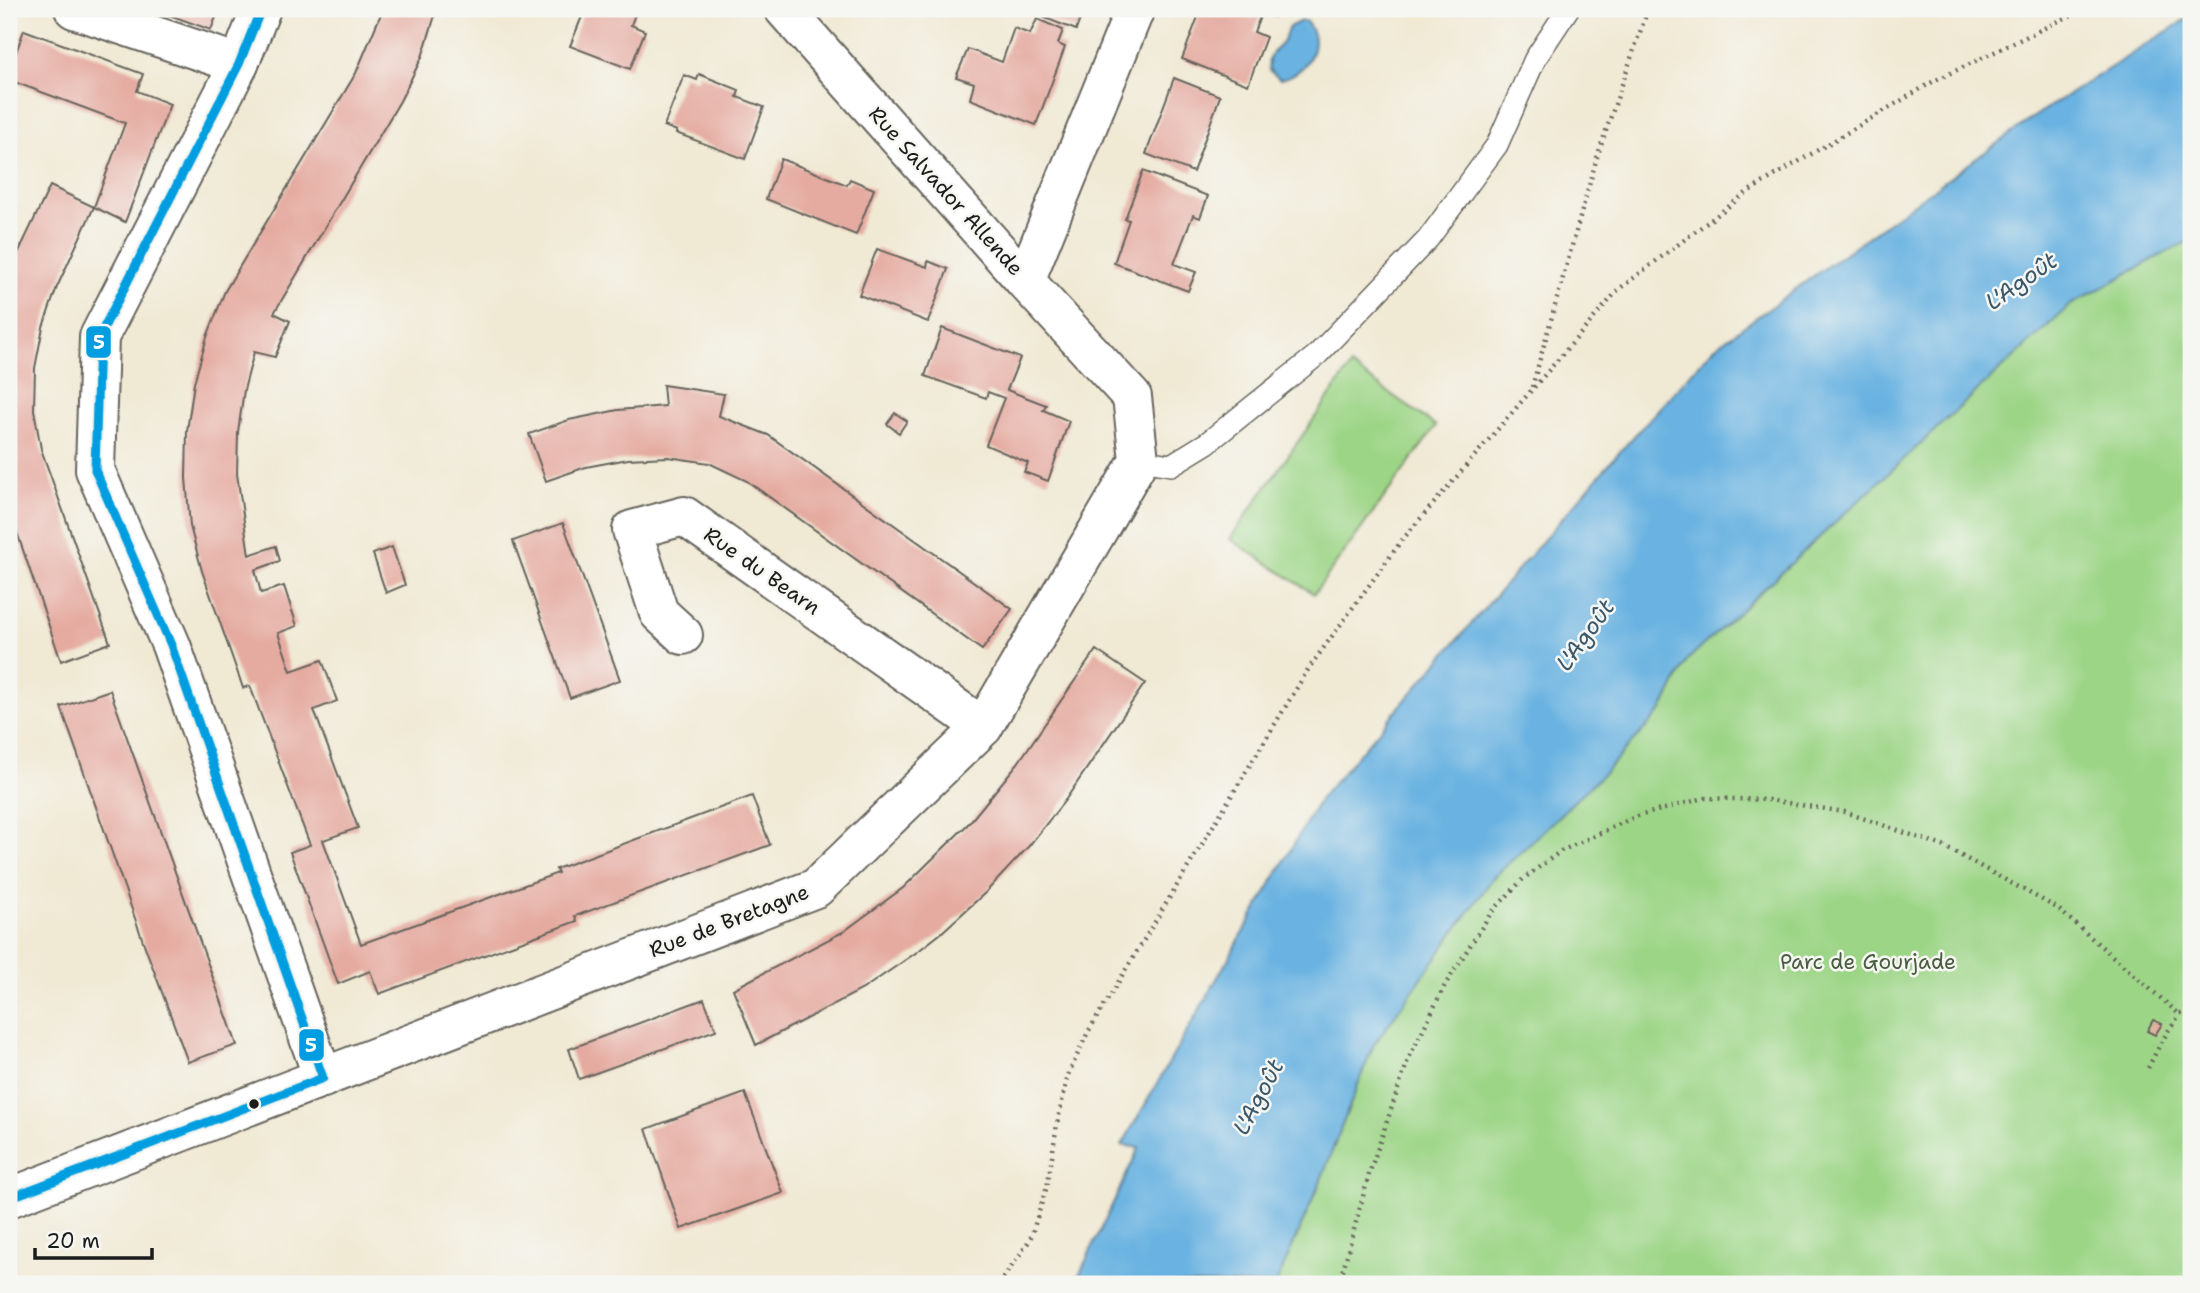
<svg xmlns="http://www.w3.org/2000/svg" width="2200" height="1293" font-family="'Shantell Sans',sans-serif">
	<style>
		.green { fill: #9dd587; stroke: #5c7852; stroke-width: 2 }
		.water { fill: #69b2e1; stroke: #42677e; stroke-width: 2 }
		.building { fill: #e5aba1 }
		.lines { fill: none; stroke-linecap: round; stroke-linejoin: round }
		.service-casing { stroke: #66645c; stroke-width: 24 }
		.minor-casing { stroke: #66645c; stroke-width: 42 }
		.path { stroke: #66645c; stroke-width: 4.5; stroke-dasharray: 2 5; stroke-linecap: butt }
		.service { stroke: #fff; stroke-width: 21 }
		.minor { stroke: #fff; stroke-width: 38 }
		.bus-1-casing { stroke: #f6f6f2; stroke-width: 14 }
		.bus-1 { stroke: #009ee0; stroke-width: 9 }
		.bus-dot { fill: #1c1c1c; stroke: #f6f6f2; stroke-width: 2.5 }
		.labels { text-anchor: middle; dominant-baseline: central; stroke-width: 5; stroke-linejoin: round; paint-order: stroke }
		.street-label { font-size: 21px; fill: #1c1c1c; stroke: #f6f6f2 }
		.park-label { font-size: 21px; fill: #495d41; stroke: #f6f6f2 }
		.water-label { font-size: 23px; font-style: italic; fill: #3b586b; stroke: #f6f6f2 }
		.line-badge { stroke: #f6f6f2; stroke-width: 2.5 }
		.badge-label { font-size: 19px; text-anchor: middle; font-weight: bold; fill: #fff }
	</style>
	<rect width="100%" height="100%" fill="#f6f6f2"/>
	<filter id="ink" filterUnits="userSpaceOnUse"><feTurbulence type="fractalNoise" baseFrequency=".0143" numOctaves="2"/><feDisplacementMap in="SourceGraphic" scale="14" xChannelSelector="R" yChannelSelector="G"/><feConvolveMatrix kernelMatrix="1 2 1 2 8 2 1 2 1" color-interpolation-filters="sRGB"/></filter>
	<filter id="wash" filterUnits="userSpaceOnUse"><feTurbulence type="fractalNoise" baseFrequency=".00686" numOctaves="4" result="noise"/><feDisplacementMap in="SourceGraphic" scale="28" xChannelSelector="R" yChannelSelector="G"/><feGaussianBlur stdDeviation="1.57" result="paint"/><feColorMatrix in="noise" values="0 0 0 0 0 0 0 0 0 0 0 0 0 0 0 0 0 1.4 0 .05"/><feComposite in="paint" operator="in"/></filter>
	<g filter="url(#wash)">
		<rect width="100%" height="100%" fill="#f0e9d4"/>
		<g class="green">
			<path d="M2191 240V1284H1276L1318 1187 1373 1046 1493 878 1605 772 1662 710 1688 659 2070 305 2163 254Z"/>
			<path d="M1351 366 1436 426 1314 594 1230 539Z"/>
		</g>
		<g class="water">
			<path d="M2191 16V240L2163 254 2070 305 1688 659 1662 710 1605 772 1493 878 1373 1046 1318 1187 1276 1284H1075L1139 1148 1122 1145 1319 800 1616 456 1714 348 2035 116Z"/>
			<path d="M1301 21H1305C1326 41 1307 75 1280 79L1269 70C1267 56 1272 53 1281 44 1285 39 1286 33 1289 27Z"/>
		</g>
		<g id="blocks">
			<g class="building">
				<path d="M163 9H219L211 30 161 12Z"/>
				<path d="M383 9H437L422 57 400 101 274 313 290 321 275 357 254 352 244 390 238 432 237 474 249 555 276 546 280 561 255 570 261 593 284 586 297 626 278 633 291 671 322 660 337 701 314 710 358 828 323 840 361 944 558 873 556 869 752 796 770 845 575 916 577 921 379 994 370 971 338 984 290 852 310 845 250 686 243 688 202 571 190 526 186 478 187 431 194 383 207 337 225 291 356 73Z"/>
				<path d="M585 9H637L631 25 645 31 630 69 570 46Z"/>
				<path d="M1022 9H1084L1076 30Z"/>
				<path d="M1201 9H1277L1274 17 1262 12 1254 32 1266 37 1248 85 1182 59Z"/>
				<path d="M1037 19 1063 30 1058 44 1065 47 1036 125 970 99 974 83 956 77 968 49 1002 62 1014 28 1030 34Z"/>
				<path d="M24 30 143 74 137 91 170 104 125 222 94 207 125 123 9 80V72Z"/>
				<path d="M699 74 739 90 737 97 764 107 745 159 676 133 677 131 664 126 684 75 697 80Z"/>
				<path d="M1174 78 1220 96 1193 172 1146 154Z"/>
				<path d="M781 159 847 185 850 179 874 189 856 235 766 199Z"/>
				<path d="M1143 171 1208 196 1200 218 1193 215 1174 264 1196 272 1188 291 1114 263 1129 220 1125 219Z"/>
				<path d="M50 186 94 207 57 287 43 327 35 368 34 410 41 449 110 643 61 661 9 509V267L11 268Z"/>
				<path d="M877 249 927 267 928 261 948 269 928 322 859 295Z"/>
				<path d="M942 328 1020 358 1007 390 1046 405 1043 410 1069 421 1048 481 1024 472 1028 463 986 445 1004 398 988 392 986 398 925 376Z"/>
				<path d="M663 385 724 394 719 416 768 435 1012 609 982 650 747 481 709 463 668 457 628 459 586 467 546 481 529 434 569 420 618 410 665 406Z"/>
				<path d="M895 413 907 421 899 433 887 424Z"/>
				<path d="M563 523 620 680 570 698 513 541Z"/>
				<path d="M392 547 405 585 386 593 373 554Z"/>
				<path d="M1096 650 1145 683 1066 799 1028 847 986 892 940 934 917 952 863 989 756 1045 733 989 843 932 903 888 970 822 1018 763Z"/>
				<path d="M110 690 237 1045 188 1062 144 944 61 707Z"/>
				<path d="M704 999 716 1030 579 1079 569 1049Z"/>
				<path d="M2153 1020 2162 1024 2155 1035 2147 1031Z"/>
				<path d="M745 1093 783 1193 681 1229 646 1129Z"/>
			</g>
		</g>
	</g>
	<g filter="url(#ink)">
		<use href="#blocks" fill-opacity="0" stroke="#66645c" stroke-width="2"/>
		<g class="lines">
			<g class="service-casing">
				<path id="service" d="M1139 460 1171 465 1207 443 1317 355 1428 239 1497 145 1535 59 1568 9"/>
			</g>
			<g class="minor-casing">
				<g id="minor">
					<path d="M74 9 239 64"/>
					<path d="M261 9 239 64 99 337 95 470 171 645 323 1078"/>
					<path d="M784 9 1025 281 1135 9"/>
					<path d="M683 635 659 613 632 530 684 516 983 727"/>
					<path d="M9 1198 816 888 983 727 1139 460 1132 397 1025 281"/>
				</g>
			</g>
			<g class="path">
				<path d="M1532 387 1598 154 1648 9"/>
				<path d="M2148 1068C2160 1044 2171 1022 2191 1003"/>
				<path d="M999 1284 1030 1240 1048 1183 1057 1124 1068 1075 1088 1032 1309 668 1402 540 1619 289 1749 191 1934 81 2084 9"/>
				<path d="M1339 1284 1370 1171 1408 1060 1445 985 1491 913 1523 879 1561 851 1635 817 1704 798 1769 800 1845 812 1943 846 2057 908 2179 1014"/>
			</g>
			<use href="#service" class="service"/>
			<use href="#minor" class="minor"/>
			<g class="bus-1-casing">
				<path id="bus-1" d="M9 1198 323 1078 171 645 95 470 99 337 239 64 261 9"/>
			</g>
			<use href="#bus-1" class="bus-1"/>
		</g>
	</g>
	<circle class="bus-dot" cx="254" cy="1104" r="6"/>
	<g class="labels">
		<g class="street-label">
			<text transform="translate(946 191) rotate(48)">Rue Salvador Allende</text>
			<text transform="translate(762 571) rotate(35)">Rue du Bearn</text>
			<text transform="translate(729 921) rotate(-21)">Rue de Bretagne</text>
		</g>
		<g class="park-label">
			<text x="1868" y="962">Parc de Gourjade</text>
		</g>
		<g class="water-label">
			<text transform="translate(2021 281) rotate(-35)">L'Agoût</text>
			<text transform="translate(1585 635) rotate(-54)">L'Agoût</text>
			<text transform="translate(1258 1097) rotate(-62)">L'Agoût</text>
		</g>
	</g>
	<g class="line-badge">
		<rect x="85" y="325" width="27" height="34" rx="7" fill="#009ee0"/>
		<rect x="298" y="1028" width="27" height="34" rx="7" fill="#009ee0"/>
	</g>
	<g class="badge-label">
		<text x="99" y="349">5</text>
		<text x="311" y="1052">5</text>
	</g>
	<rect width="2200" height="1293" fill="none" stroke="#f6f6f2" stroke-width="35"/>
	<path d="M35 1248v10h117v-10" fill="none" stroke="#1c1c1c" stroke-width="3.5"/>
	<text x="46" y="1248" font-size="21" fill="#1c1c1c" stroke="#f6f6f2" stroke-width="5" paint-order="stroke">20 m</text>
</svg>
